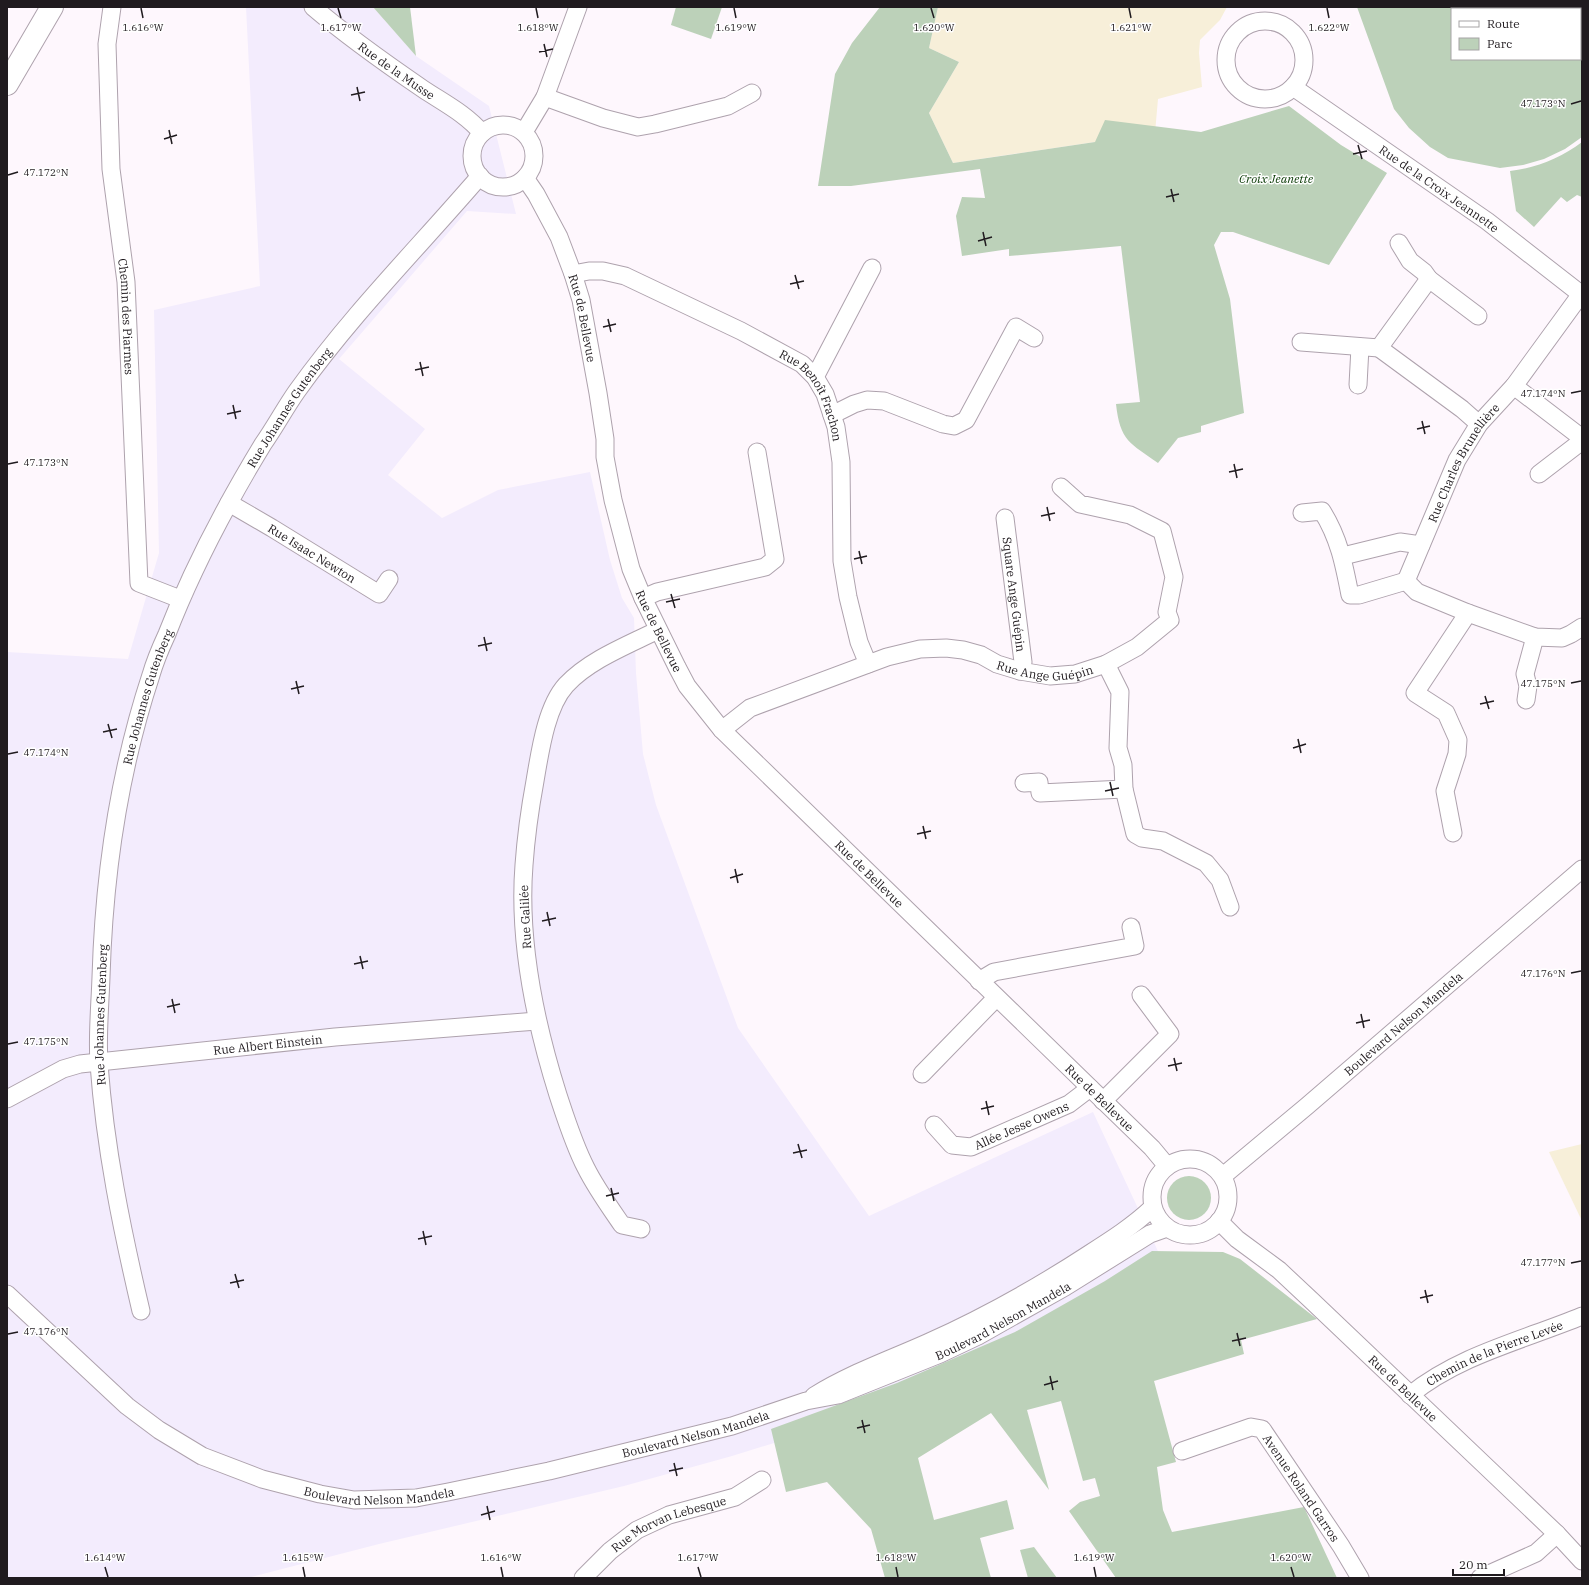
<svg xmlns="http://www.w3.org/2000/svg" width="1589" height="1585" font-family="'IBM Plex Serif',serif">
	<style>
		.industrial { fill: #f3ecfd }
		.education { fill: #f7efd9 }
		.green { fill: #bcd1b9; fill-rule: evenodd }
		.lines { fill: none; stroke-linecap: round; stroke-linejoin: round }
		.minor-casing { stroke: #aea2ad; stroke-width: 19 }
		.highway-casing { stroke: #aea2ad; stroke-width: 24 }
		.minor { stroke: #fff; stroke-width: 17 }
		.highway { stroke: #fff; stroke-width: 22 }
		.ticks { fill: none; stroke: #201b1f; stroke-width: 1.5 }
		.labels { text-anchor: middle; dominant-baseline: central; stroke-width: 3; stroke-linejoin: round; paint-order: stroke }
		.street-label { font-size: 12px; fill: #201b1f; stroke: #fff }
		.park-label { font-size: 12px; font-style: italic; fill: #083903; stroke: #fff }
		.ticks-label { font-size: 10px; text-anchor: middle; fill: #201b1f; stroke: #fff; stroke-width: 3; stroke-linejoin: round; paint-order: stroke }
	</style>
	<rect width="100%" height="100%" fill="#fef7fd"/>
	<path class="industrial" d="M246 7H373L416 56 489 106 516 214 467 211 339 359 425 429 388 475 442 518 498 490 590 472 610 560 622 598 634 618 636 673 643 754 656 805 738 1028 869 1216 1093 1112 1163 1262 845 1421 732 1456 624 1486 379 1544 247 1578H7V652L128 659 159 553 154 310 260 286Z"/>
	<g class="education">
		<path d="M938 7H1227L1220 20 1200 40 1199 53 1202 87 1158 99 1155 133 953 163 929 113 959 62 929 48Z"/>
		<path d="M1582 1144V1221L1549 1152Z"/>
	</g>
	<g class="green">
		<path d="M373 7H410L416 56Z"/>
		<path d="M676 7H722L711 39 671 25Z"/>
		<path d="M880 7H938L929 48 959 62 929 113 953 163 1095 142 1105 120 1201 132 1289 106 1341 145 1387 173 1329 265 1233 232H1221L1214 245 1230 299 1244 413 1201 426V432L1178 438 1158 463C1130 443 1120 441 1116 404L1140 402 1121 246 1009 256V249L962 256 956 216 962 197 985 198 980 169 851 186H818L835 74 852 43Z"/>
		<path d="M1357 7H1582V137L1565 149 1544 159 1523 165 1500 168 1448 158 1430 147 1409 128 1394 109ZM1452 9H1580V59H1452Z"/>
		<path d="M1582 142V197L1577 195 1567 202 1561 197 1534 227 1516 211 1510 171C1536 168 1561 158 1582 142Z"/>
		<circle cx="1189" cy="1198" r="22"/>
		<path d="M1152 1251 1223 1252 1240 1259 1317 1319 1241 1340 1244 1354 1154 1381 1176 1462 1157 1467 1163 1510 1172 1532 1304 1507 1337 1578H1116L1069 1511 1080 1502 1100 1496 1095 1478 1083 1481 1061 1401 1027 1410 1049 1490 991 1413 918 1458 934 1520 1007 1500 1014 1529 980 1538 991 1578H885L871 1529 827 1482 786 1492 771 1429 897 1383 1015 1332 1105 1281Z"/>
		<path d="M1034 1547 1057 1578H1028L1020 1550Z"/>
	</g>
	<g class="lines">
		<g class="minor-casing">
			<g id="minor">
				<path id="s1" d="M112 7 107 44 111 169 126 282 139 583 180 599"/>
				<path id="s2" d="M313 7C348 37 385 63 423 89 444 103 466 114 482 133"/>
				<circle cx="1265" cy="60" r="39"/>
				<path id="s3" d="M1293 87 1487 221 1582 295"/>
				<path d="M545 97 603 118 638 127 655 124 728 106 752 93"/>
				<circle cx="503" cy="156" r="31"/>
				<path d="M524 132 545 97 578 7"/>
				<path id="s4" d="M525 178 536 194 559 237 573 274 581 300 598 393 605 439V457L613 500 631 569 643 598 677 667 687 686 722 730 1152 1148 1167 1166"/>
				<path d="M1399 243 1410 261 1424 272 1429 279 1379 348 1462 409 1479 424"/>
				<path id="s5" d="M573 274 589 271H603L625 276 741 331 802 364 815 377 825 394 836 427 841 462 842 561 848 597 859 642 868 664"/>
				<path d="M1429 279 1478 316"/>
				<path d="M1301 342 1379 348"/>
				<path d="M815 377 872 268"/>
				<path d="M1358 385 1360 347"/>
				<path d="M1514 386 1582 438"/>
				<path d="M832 415 854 404 867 400 884 401 943 424 954 426 966 420 1016 327 1034 338"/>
				<path d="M1539 474 1582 441"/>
				<path id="s6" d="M229 503 272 528 379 594 389 579"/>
				<path d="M1302 513 1322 511C1339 538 1344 564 1350 595H1359L1406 581"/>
				<path id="s7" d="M1005 518 1023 662 1020 671"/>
				<path d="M1343 556 1400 542 1421 545"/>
				<path id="s8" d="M1406 581 1457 460 1479 424 1514 386 1581 294"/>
				<path d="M1406 581 1417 592 1468 613 1535 637 1562 638 1571 634 1582 627"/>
				<path d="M643 598 657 592 765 567 775 559 757 452"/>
				<path d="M1106 664 1120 692 1118 748 1123 765 1124 789 1135 834 1142 838 1163 841 1206 863 1220 880 1230 907"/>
				<path d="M1526 700 1528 686 1525 674 1535 637"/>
				<path id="s9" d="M722 730 750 708 887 657 920 649 946 648 963 650 981 655 997 664 1020 671 1050 676 1075 674 1106 664 1137 647 1170 620 1167 612 1174 577 1162 531 1130 515 1080 504 1061 487"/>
				<path d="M1024 783 1039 782 1040 793 1124 789"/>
				<path d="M1453 833 1445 791 1457 754 1458 740 1446 713 1415 693 1468 613"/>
				<path d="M979 981 994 972 1135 946 1131 927"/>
				<path d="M922 1074 996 998"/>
				<path id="s10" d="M7 1099 63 1069 80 1064 335 1037 537 1021"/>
				<path d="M1103 1101 1170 1034 1141 995"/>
				<path id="s11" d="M934 1125 952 1145 971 1147 1069 1104 1090 1088"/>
				<circle cx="1190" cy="1197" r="38"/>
				<path id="s12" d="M1223 1176 1307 1106 1582 869"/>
				<path id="s13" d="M1219 1221 1237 1239 1279 1270 1311 1300 1557 1534 1582 1561"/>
				<path d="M641 1229 622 1225C609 1206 596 1188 586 1168 574 1145 566 1119 558 1095 535 1022 518 941 524 865 526 837 530 808 535 781 540 752 546 707 566 685 589 660 628 645 658 630"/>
				<path id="s14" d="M7 1294 127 1406 159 1430 202 1456 262 1479 320 1494 354 1500 416 1498 448 1492 549 1471 732 1426 806 1401 838 1395 940 1354 978 1336 1065 1287 1150 1234 1167 1228"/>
				<path id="s15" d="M141 1311C122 1230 105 1148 99 1064 97 1036 100 1006 101 977 104 874 119 772 151 675 155 661 161 647 167 634 193 567 226 505 263 444 275 427 285 408 297 391 352 314 418 248 480 176"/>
				<path id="s16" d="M1410 1395C1459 1355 1524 1340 1582 1316"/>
				<path d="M814 1396C849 1374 889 1360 927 1343 983 1318 1037 1288 1089 1254 1111 1240 1133 1226 1152 1208"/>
				<path id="s17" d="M1182 1451 1251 1427 1262 1429 1341 1546 1360 1578"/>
				<path id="s18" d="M583 1578 610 1551 637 1530 669 1515 735 1497 762 1480"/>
				<path d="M1480 1578 1536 1553 1557 1534"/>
			</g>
		</g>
		<g class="highway-casing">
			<path id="highway" d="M7 84 52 7"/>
		</g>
		<use href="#minor" class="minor"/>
		<use href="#highway" class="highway"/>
	</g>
	<path class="ticks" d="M141 8 143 18M338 8 341 18M536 8 538 18M734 8 736 18M931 8 934 18M1129 8 1131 18M1327 8 1329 18M544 44 547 57M539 52 553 49M357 87 360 101M351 95 365 92M1571 104 1581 101M169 130 172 144M164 139 177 135M1358 145 1362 159M1353 154 1367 151M8 175 18 172M1171 189 1174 202M1166 197 1179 194M983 232 986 246M978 241 992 237M795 275 799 289M790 284 804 281M608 319 611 332M603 327 616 324M420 362 423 376M415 370 429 367M1571 393 1581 391M233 405 236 419M227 414 241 411M1422 421 1425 434M1417 429 1430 426M8 464 18 462M1234 464 1237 478M1229 472 1243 469M1047 507 1050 521M1041 516 1055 513M859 551 862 564M854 559 867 556M671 594 675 608M666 602 680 599M484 637 487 651M478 646 492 643M296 681 299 694M1571 683 1581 681M291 689 304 686M1485 696 1489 709M1480 704 1494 701M108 724 112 738M103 732 117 729M1298 739 1301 753M1293 748 1306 744M8 754 18 752M1110 782 1113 796M1105 791 1119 788M923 826 926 839M917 834 931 831M735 869 738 883M730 878 743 874M547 912 550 926M542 921 556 918M360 956 363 969M354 964 368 961M1571 973 1581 971M172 999 175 1013M167 1007 180 1004M1361 1014 1364 1028M1356 1023 1370 1020M8 1044 18 1042M1174 1058 1177 1071M1168 1066 1182 1063M986 1101 989 1115M981 1109 994 1106M798 1144 802 1158M793 1153 807 1150M611 1188 614 1201M606 1196 619 1193M423 1231 426 1245M418 1239 432 1236M1571 1263 1581 1261M235 1274 239 1288M230 1283 244 1280M1425 1290 1428 1303M1420 1298 1433 1295M1237 1333 1240 1346M8 1334 18 1332M1232 1341 1246 1338M1050 1376 1053 1390M1044 1385 1058 1381M862 1420 865 1433M857 1428 870 1425M674 1463 677 1476M669 1471 683 1468M487 1506 490 1520M481 1515 495 1511M105 1567 108 1577M303 1567 305 1577M501 1567 503 1577M698 1567 701 1577M896 1567 898 1577M1094 1567 1096 1577M1291 1567 1294 1577"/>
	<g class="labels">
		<g class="street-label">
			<text stroke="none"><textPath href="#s2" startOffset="105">Rue de la Musse</textPath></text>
			<text stroke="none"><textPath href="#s3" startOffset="178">Rue de la Croix Jeannette</textPath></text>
			<text stroke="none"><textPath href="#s1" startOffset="311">Chemin des Piarmes</textPath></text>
			<text stroke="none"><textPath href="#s4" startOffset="153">Rue de Bellevue</textPath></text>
			<text stroke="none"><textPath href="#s5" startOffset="282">Rue Benoît Frachon</textPath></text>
			<text stroke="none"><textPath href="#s15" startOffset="947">Rue Johannes Gutenberg</textPath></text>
			<text stroke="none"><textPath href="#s8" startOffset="132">Rue Charles Brunellière</textPath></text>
			<text stroke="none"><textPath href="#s6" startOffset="97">Rue Isaac Newton</textPath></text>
			<text stroke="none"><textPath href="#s7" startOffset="77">Square Ange Guépin</textPath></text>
			<text stroke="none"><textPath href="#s4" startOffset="477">Rue de Bellevue</textPath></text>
			<text stroke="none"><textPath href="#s9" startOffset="345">Rue Ange Guépin</textPath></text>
			<text stroke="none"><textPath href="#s15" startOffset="623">Rue Johannes Gutenberg</textPath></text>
			<text stroke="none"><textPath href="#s4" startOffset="801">Rue de Bellevue</textPath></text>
			<text transform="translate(525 917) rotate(-93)">Rue Galilée</text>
			<text stroke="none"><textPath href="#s15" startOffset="300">Rue Johannes Gutenberg</textPath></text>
			<text stroke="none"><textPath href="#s12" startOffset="236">Boulevard Nelson Mandela</textPath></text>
			<text stroke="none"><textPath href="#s10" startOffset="270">Rue Albert Einstein</textPath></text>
			<text stroke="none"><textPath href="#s4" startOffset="1122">Rue de Bellevue</textPath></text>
			<text stroke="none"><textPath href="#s11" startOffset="101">Allée Jesse Owens</textPath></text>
			<text stroke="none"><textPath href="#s14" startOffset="1091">Boulevard Nelson Mandela</textPath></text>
			<text stroke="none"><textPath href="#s16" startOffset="95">Chemin de la Pierre Levée</textPath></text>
			<text stroke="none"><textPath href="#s13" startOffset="249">Rue de Bellevue</textPath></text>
			<text stroke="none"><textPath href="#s14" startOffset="762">Boulevard Nelson Mandela</textPath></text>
			<text stroke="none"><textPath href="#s17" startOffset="155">Avenue Roland Garros</textPath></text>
			<text stroke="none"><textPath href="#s14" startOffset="438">Boulevard Nelson Mandela</textPath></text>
			<text stroke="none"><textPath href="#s18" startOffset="104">Rue Morvan Lebesque</textPath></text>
		</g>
		<g class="park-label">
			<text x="1276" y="178">Croix Jeanette</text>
		</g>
	</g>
	<g class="ticks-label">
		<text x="143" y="31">1.616°W</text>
		<text x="341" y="31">1.617°W</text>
		<text x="538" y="31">1.618°W</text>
		<text x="736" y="31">1.619°W</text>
		<text x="934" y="31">1.620°W</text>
		<text x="1131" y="31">1.621°W</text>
		<text x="1329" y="31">1.622°W</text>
		<text x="1543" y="107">47.173°N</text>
		<text x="46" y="176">47.172°N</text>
		<text x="1543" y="397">47.174°N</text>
		<text x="46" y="466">47.173°N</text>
		<text x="1543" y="687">47.175°N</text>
		<text x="46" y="756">47.174°N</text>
		<text x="1543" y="977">47.176°N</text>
		<text x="46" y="1045">47.175°N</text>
		<text x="1543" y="1266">47.177°N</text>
		<text x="46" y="1335">47.176°N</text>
		<text x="105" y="1561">1.614°W</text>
		<text x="303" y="1561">1.615°W</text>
		<text x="501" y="1561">1.616°W</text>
		<text x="698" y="1561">1.617°W</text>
		<text x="896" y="1561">1.618°W</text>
		<text x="1094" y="1561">1.619°W</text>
		<text x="1291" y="1561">1.620°W</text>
	</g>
	<rect width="1589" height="1585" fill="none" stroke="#201b1f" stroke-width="16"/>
	<rect x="1451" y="8" width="130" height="52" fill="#ffffff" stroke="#a6a4a5"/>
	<rect x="1459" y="21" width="20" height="6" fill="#ffffff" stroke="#a6a4a5"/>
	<text x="1487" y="28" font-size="12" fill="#201b1f">Route</text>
	<rect x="1459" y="38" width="20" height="12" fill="#bcd1b9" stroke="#a6a4a5"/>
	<text x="1487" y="48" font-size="12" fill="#201b1f">Parc</text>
	<path d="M1453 1569v6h51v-6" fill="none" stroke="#201b1f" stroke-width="2"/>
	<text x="1459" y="1569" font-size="12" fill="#201b1f" stroke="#ffffff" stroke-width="3" paint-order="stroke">20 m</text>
</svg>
